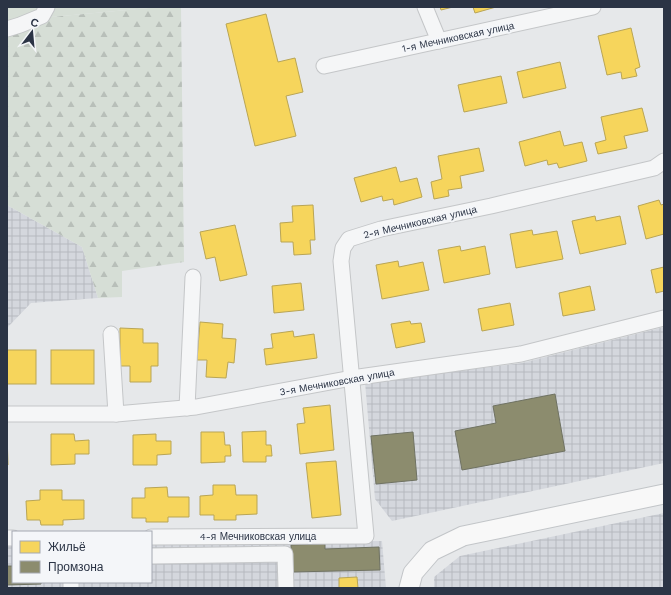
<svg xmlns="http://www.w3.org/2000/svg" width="671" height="595" font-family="'Work Sans',sans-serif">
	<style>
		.industrial { fill: url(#industrial-grid) }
		.forest { fill: url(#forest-firs) }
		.garden { fill: #d6ded6 }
		.homes { fill: #f6d55c; stroke: #b9a555 }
		.industry { fill: #8c8c6e; stroke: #6f7262 }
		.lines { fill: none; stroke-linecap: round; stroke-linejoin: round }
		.minor-casing { stroke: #c4c6c8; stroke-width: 17 }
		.major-casing { stroke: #c2c5c8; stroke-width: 21 }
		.minor { stroke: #f5f6f7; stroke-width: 15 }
		.major { stroke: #f8f8f8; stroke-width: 19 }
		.labels { text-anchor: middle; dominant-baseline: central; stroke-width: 4; stroke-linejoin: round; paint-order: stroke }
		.street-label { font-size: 10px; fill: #2b3445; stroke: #f4f6f9 }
	</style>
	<defs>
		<pattern id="industrial-grid" width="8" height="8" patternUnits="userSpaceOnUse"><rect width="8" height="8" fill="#d4d7dd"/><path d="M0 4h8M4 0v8" fill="none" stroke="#b6b9bf"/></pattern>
		<pattern id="forest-firs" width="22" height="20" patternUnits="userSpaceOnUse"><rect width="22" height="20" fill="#d6ded6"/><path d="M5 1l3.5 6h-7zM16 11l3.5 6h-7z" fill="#b8bfb9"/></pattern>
	</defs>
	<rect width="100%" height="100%" fill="#e6e8ea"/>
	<g class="industrial">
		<path d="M7 205 82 247 98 298 31 303 7 328Z"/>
		<path d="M664 327V463L392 521 375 499 365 382 522 363Z"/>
		<path d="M664 513V588H434V577L460 556Z"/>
		<path d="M382 541 386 588H7V543H13V582H151V543Z"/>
	</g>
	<path class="forest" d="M160 7H181L184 262 122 271V297L98 298 82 247 7 205V21Z"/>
	<path class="garden" d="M7 7H160L7 21Z"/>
	<g class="homes">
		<path d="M440 7H453L441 10Z"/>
		<path d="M473 7H496L475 13Z"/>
		<path d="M266 14 278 62 295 58 303 92 286 96 296 136 255 146 226 24Z"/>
		<path d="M631 28 640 67 635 69 637 76 622 79 621 72 607 75 598 36Z"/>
		<path d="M560 62 566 88 523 98 517 72Z"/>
		<path d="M501 76 507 103 464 112 458 85Z"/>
		<path d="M642 108 648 131 624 136 627 148 598 154 595 143 606 140 601 117Z"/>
		<path d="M560 131 564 146 582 142 587 161 559 168 557 163 548 165 547 160 525 166 519 142Z"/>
		<path d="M479 148 484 171 460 176 462 188 448 190 449 196 434 199 431 182 442 179 438 156Z"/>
		<path d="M396 167 400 182 417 178 422 197 394 205 393 199 383 201 382 196 361 202 354 178Z"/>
		<path d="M659 200 661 205 664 204V234L646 239 638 206Z"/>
		<path d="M313 205 315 240H310L311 254 294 255 293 242H281L280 223 293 222 292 206Z"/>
		<path d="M595 216 596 221 620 216 626 244 580 254 572 221Z"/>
		<path d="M235 225 247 275 220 281 215 257 206 259 200 232Z"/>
		<path d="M532 230 533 235 557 231 563 259 516 268 510 234Z"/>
		<path d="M460 246 461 251 485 246 490 274 444 283 438 250Z"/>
		<path d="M398 261 399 267 423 262 429 290 382 299 376 265Z"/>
		<path d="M664 267V291L656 293 651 270Z"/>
		<path d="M301 283 304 310 274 313 272 286Z"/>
		<path d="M590 286 595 310 563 316 559 293Z"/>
		<path d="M510 303 514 325 482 331 478 309Z"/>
		<path d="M410 321 411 324 421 323 425 342 396 348 391 324Z"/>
		<path d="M200 322 223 324 222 338 236 339 234 363 228 362 226 378 206 377 207 360H197Z"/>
		<path d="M120 328 143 329V343H158V366H151V382H130V366H120Z"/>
		<path d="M293 331 294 337 314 334 317 358 266 365 264 349 273 348 271 334Z"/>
		<rect x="7" y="350" width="29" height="34"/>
		<rect x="51" y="350" width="43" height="34"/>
		<path d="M330 405 334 450 300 454 297 424 305 423 303 408Z"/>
		<path d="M266 431V445H271L272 456H266V462H243L242 432Z"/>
		<path d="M201 432H224L225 445H230L231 456H225V462L201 463Z"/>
		<path d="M7 433 8 465H7Z"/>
		<path d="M51 434H74L75 441 89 440V454H75V464L51 465Z"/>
		<path d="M156 434V441H171V454L157 455V465H133V435Z"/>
		<path d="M336 461 341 515 312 518 306 463Z"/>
		<path d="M213 485H235L236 495H257V514L236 515V520H214V515H200V496L213 495Z"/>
		<path d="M167 487 168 497H189V517H168V522H146V518H132V498H145V488Z"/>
		<path d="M40 490H62V500H84V519L63 520V525H41L40 520H27L26 501 40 500Z"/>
		<path d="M357 577 358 588H339V578Z"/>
	</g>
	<g class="industry">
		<path d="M555 394 565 451 462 470 455 431 496 423 493 406Z"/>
		<path d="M413 432 417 480 376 484 371 436Z"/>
		<path d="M325 544V549L379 547 380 570 292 572 291 545Z"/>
		<path d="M7 566H13V582H41V584L7 585Z"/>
	</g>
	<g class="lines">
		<g class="minor-casing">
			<g id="minor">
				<path d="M425 7 439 41"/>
				<path d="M7 29 20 25 42 16 47 7"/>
				<path d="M324 66 593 7"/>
				<path d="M111 334 116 414"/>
				<path d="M187 408 193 277"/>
				<path d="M7 414H116L196 407 352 378 521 354 664 318"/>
				<path d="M151 537 366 536 341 261 343 248 349 239 381 229 491 206 654 168 664 161"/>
				<path d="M7 538H13"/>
				<path d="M151 556 285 554 286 588"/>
				<path d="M71 582V588"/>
			</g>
		</g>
		<g class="major-casing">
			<path id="major" d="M409 588 413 573 432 551 463 536 664 494"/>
		</g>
		<use href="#minor" class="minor"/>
		<use href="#major" class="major"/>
	</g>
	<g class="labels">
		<g class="street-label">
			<text transform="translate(458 37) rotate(-12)">1-я Мечниковская улица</text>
			<text transform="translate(420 222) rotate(-13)">2-я Мечниковская улица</text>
			<text transform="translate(337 382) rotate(-10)">3-я Мечниковская улица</text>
			<text x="258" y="536">4-я Мечниковская улица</text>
		</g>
	</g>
	<rect width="671" height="595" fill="none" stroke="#2b3445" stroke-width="16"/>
	<rect x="12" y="531" width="140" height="52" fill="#f4f6f9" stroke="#a4a8b1"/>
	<rect x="20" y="541" width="20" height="12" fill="#f6d55c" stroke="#a4a8b1"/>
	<text x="48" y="551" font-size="12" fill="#2b3445">Жильё</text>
	<rect x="20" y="561" width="20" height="12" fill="#8c8c6e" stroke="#a4a8b1"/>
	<text x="48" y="571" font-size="12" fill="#2b3445">Промзона</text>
	<g transform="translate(32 32) rotate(16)" stroke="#f4f6f9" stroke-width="3" paint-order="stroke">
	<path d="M0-3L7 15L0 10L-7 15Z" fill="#2b3445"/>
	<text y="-6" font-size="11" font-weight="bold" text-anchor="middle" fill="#2b3445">С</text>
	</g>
</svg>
